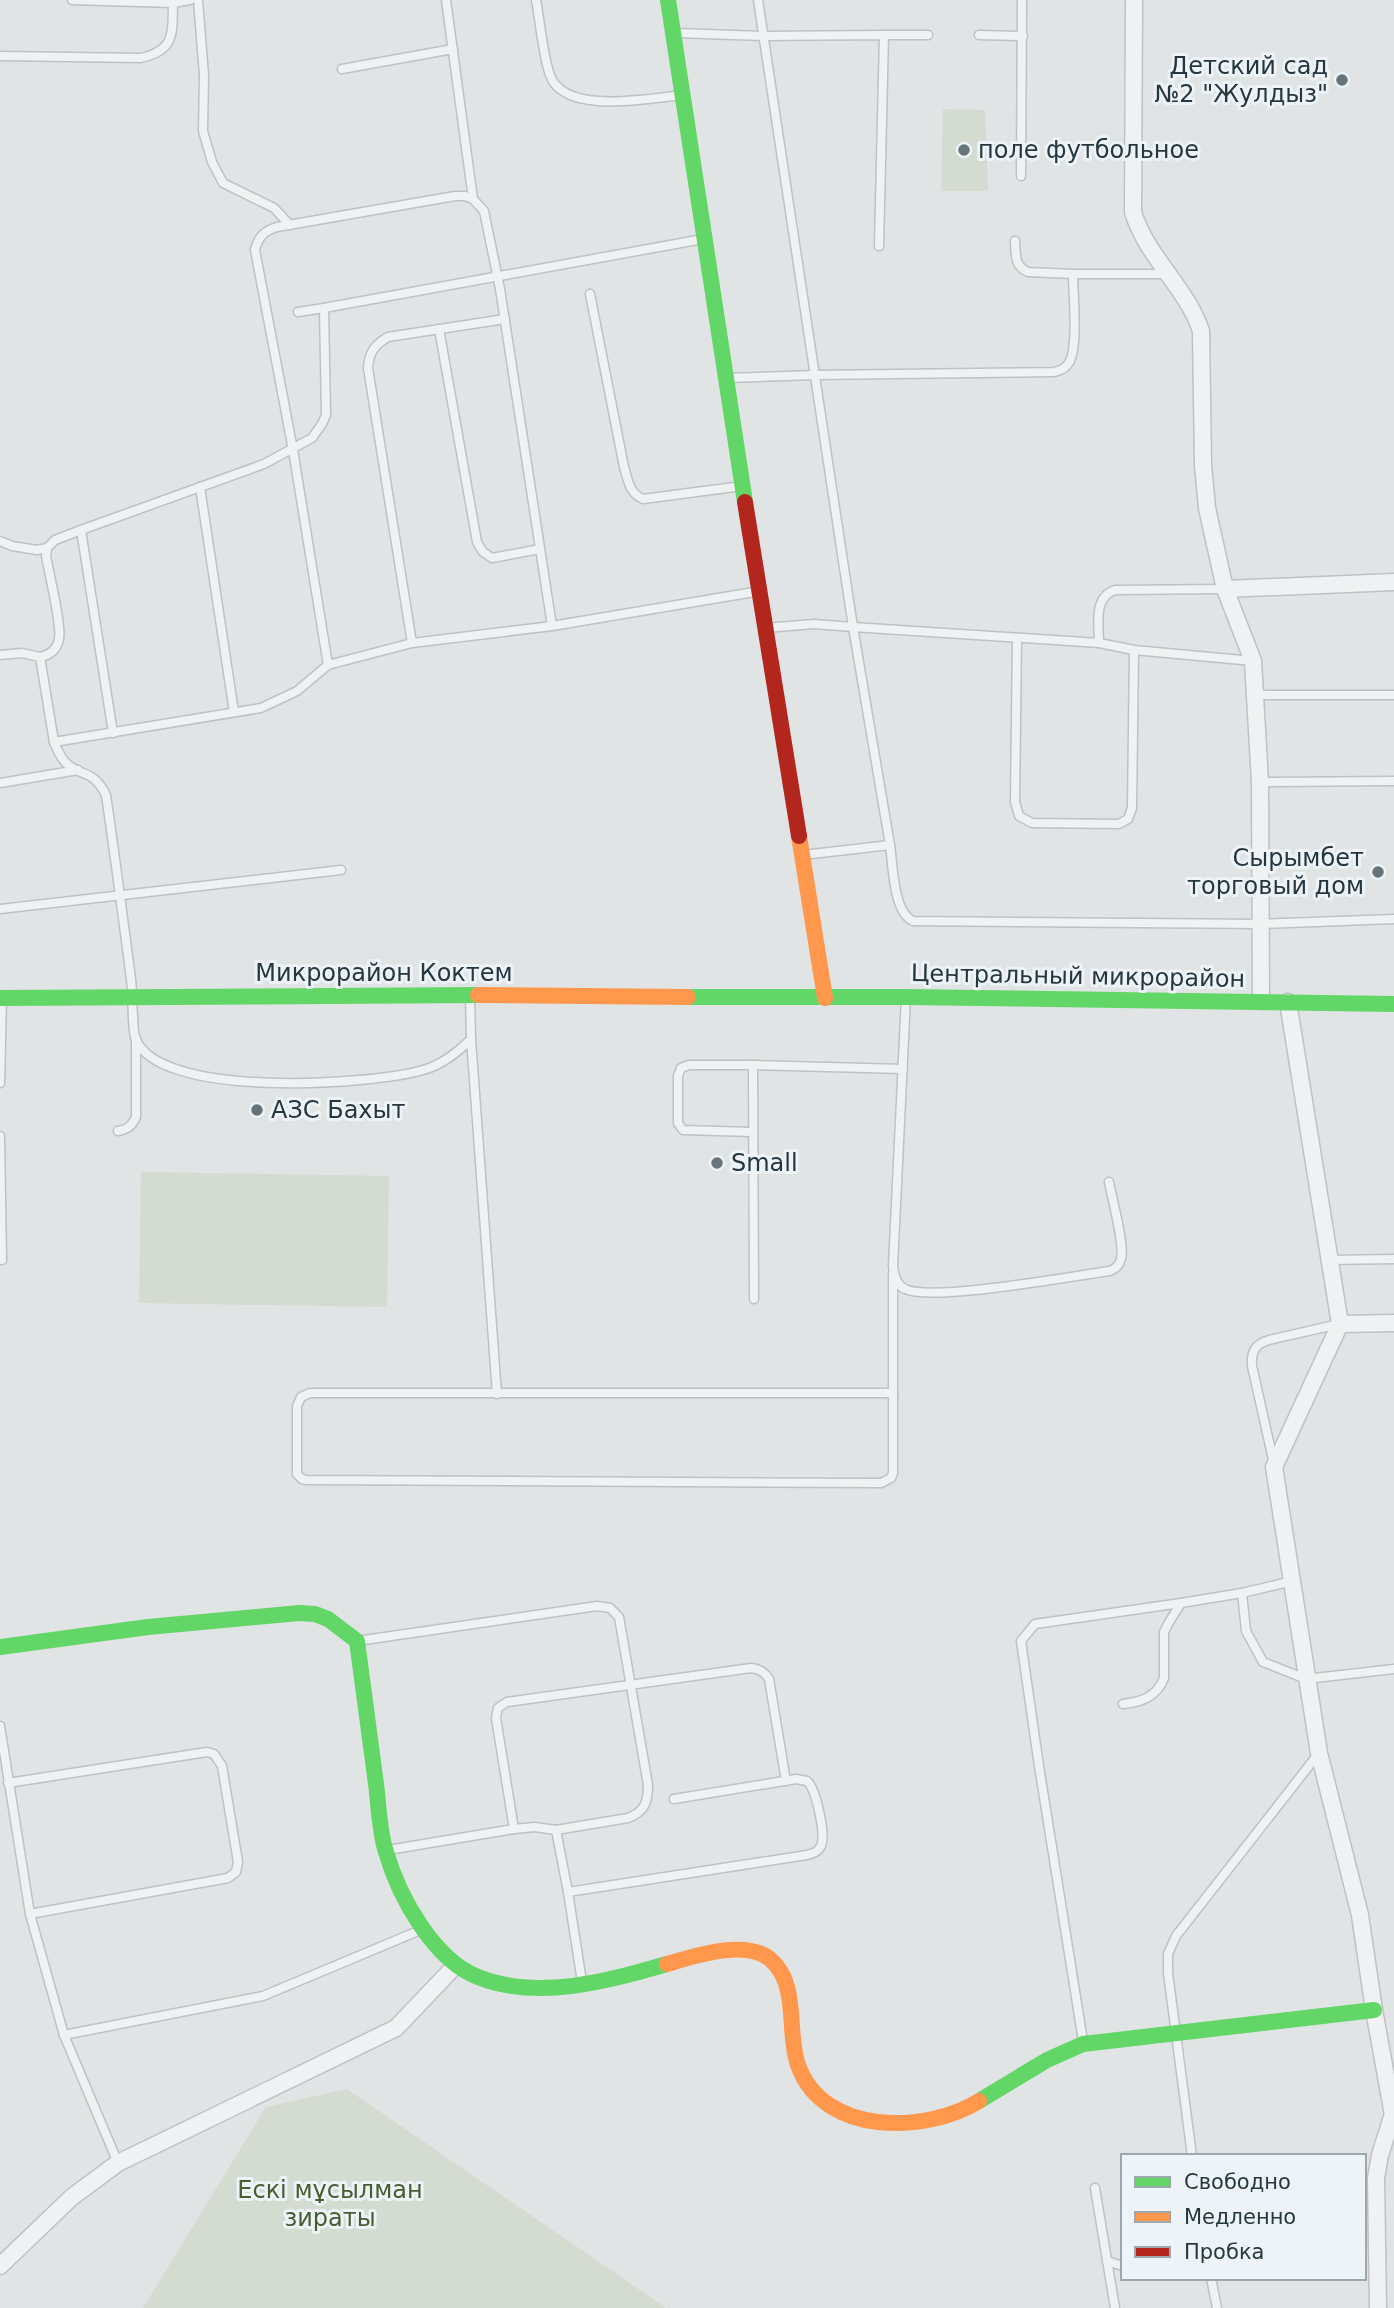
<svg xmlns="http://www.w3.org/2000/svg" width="1394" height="2308" font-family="'DejaVu Sans',sans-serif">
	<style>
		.green { fill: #d4dbd0 }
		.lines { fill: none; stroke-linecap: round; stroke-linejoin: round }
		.lane-casing { stroke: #bec2c3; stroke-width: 11 }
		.street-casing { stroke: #bec2c3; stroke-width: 19 }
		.lane { stroke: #eff1f2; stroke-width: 8 }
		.street { stroke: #eff1f2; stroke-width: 16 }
		.fast { stroke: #63d668; stroke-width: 16 }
		.slow { stroke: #ff974d; stroke-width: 16 }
		.jam { stroke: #b3261e; stroke-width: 16 }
		.poi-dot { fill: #67747a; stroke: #edf3f6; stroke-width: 2.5 }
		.labels { text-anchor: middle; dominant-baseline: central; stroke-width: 6; stroke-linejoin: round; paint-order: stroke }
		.poi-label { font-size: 24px; fill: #263740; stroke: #edf3f6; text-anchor: start }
		.street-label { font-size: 24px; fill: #263740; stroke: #edf3f6 }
		.park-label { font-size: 24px; fill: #475d32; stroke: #edf3f6 }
	</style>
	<rect width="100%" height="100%" fill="#e0e4e5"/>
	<g class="green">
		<path d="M943 109 985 110 988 191H941Z"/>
		<path d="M141 1172 389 1176 387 1307 139 1303Z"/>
		<path d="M347 2089 666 2308H143L266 2107Z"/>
	</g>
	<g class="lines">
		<g class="lane-casing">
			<g id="lane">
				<path d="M72 0 173 3 190 0"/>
				<path d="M198 0 204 75 203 131 212 162 223 183 274 208 290 225"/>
				<path d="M446 0 473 199"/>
				<path d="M536 0C540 21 543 56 550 75 564 116 651 98 683 95"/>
				<path d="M758 0 853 627 814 624 765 628"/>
				<path d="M676 33 763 36 884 35 879 246"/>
				<path d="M884 35H928"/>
				<path d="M979 35 1023 36"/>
				<path d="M0 56 141 58C177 50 172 31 173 0"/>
				<path d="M342 69 453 49"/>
				<path d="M1021 176 1022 0"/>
				<path d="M1015 241C1016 255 1014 266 1028 272L1073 274"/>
				<path d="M590 294 624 467C628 480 629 493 643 499L742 486"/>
				<path d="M298 312 324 308"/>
				<path d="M439 329 477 542 483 552 492 558 540 549"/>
				<path d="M727 378 816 375 1054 372C1059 371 1065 369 1068 364 1079 351 1073 293 1073 274H1167"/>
				<path d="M200 487 234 712"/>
				<path d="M81 530 113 733"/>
				<path d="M0 541 12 546 37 550 47 548 55 540 81 530 264 464 312 438 322 424 326 415 324 308 703 239"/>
				<path d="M1017 638 1015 802 1019 816 1032 823 1119 824 1128 819 1132 808 1134 650"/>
				<path d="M412 643 368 368C369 353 374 345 388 337L505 319"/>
				<path d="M1099 643C1099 625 1093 597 1115 590L1225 589"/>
				<path d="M0 655 22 653 40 657 54 742C57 749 60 757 66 763 82 778 92 768 106 795 115 856 123 918 131 979 133 994 132 1026 135 1037 155 1100 372 1085 423 1070 442 1065 457 1053 471 1039"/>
				<path d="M40 657C50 655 57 650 59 639 62 626 49 573 46 556L47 548"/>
				<path d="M328 665 293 450 255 250C258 237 264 231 277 227L455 196H465L473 199 484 211 500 289 552 626"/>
				<path d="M1255 695H1394"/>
				<path d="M54 742 261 708 297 691 328 665 412 643 552 626 760 591"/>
				<path d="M1260 782 1394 781"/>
				<path d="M0 783 78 770"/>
				<path d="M890 845C893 865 893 912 913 921L1260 924 1394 919"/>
				<path d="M803 855 890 845 853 627 1099 643 1134 650 1253 661"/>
				<path d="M0 909 341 870"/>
				<path d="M470 995 471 1039 497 1394"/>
				<path d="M906 997 893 1266C894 1275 896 1285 905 1289 932 1302 1073 1276 1110 1271 1116 1268 1119 1266 1121 1259 1125 1245 1112 1199 1109 1182"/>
				<path d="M0 1083 2 998"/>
				<path d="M118 1131C128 1129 132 1126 136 1117V1038"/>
				<path d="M752 1132 683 1130 678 1123V1076L681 1068 689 1065H753"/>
				<path d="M0 1136 2 1260"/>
				<path d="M1330 1260 1394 1259"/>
				<path d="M893 1274V1393"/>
				<path d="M754 1299 753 1065 903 1069"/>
				<path d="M310 1393H893V1473L891 1478 881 1483 306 1480 302 1479 297 1474V1406L301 1397Z"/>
				<path d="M1274 1464 1252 1366C1251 1352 1255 1344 1269 1340L1339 1324"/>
				<path d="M1242 1593 1246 1631 1263 1662 1306 1679 1394 1669"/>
				<path d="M357 1641 597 1606 610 1608 619 1617 648 1785C648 1803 644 1812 628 1818L556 1830"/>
				<path d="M1123 1704C1141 1702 1157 1697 1164 1678V1632L1168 1624 1181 1603 1242 1593 1293 1581"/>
				<path d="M0 1726 30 1914 64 2035 118 2163"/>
				<path d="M8 1783 207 1752 214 1754 222 1766 238 1862 236 1872 228 1878 30 1914"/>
				<path d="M514 1829 535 1827 556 1830 568 1892 582 1982"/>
				<path d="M388 1850 514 1829 496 1718 498 1708 507 1702 751 1668C760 1669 764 1672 769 1679L786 1781"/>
				<path d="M568 1892 807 1855C814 1853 818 1852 821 1846 826 1834 816 1789 807 1781L796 1779 674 1799"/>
				<path d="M64 2035 263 1996 423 1929"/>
				<path d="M1083 2041 1039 1766 1021 1641 1035 1624 1181 1603"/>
				<path d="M1192 2156 1168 1973V1954L1176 1936 1319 1753"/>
				<path d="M1095 2188 1115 2308"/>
				<path d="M1107 2261 1123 2266"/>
				<path d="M1211 2278 1217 2308"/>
			</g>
		</g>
		<g class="street-casing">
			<g id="street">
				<path d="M1134 0 1133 212C1146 256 1187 288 1201 331L1203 465 1207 508 1225 589 1253 661 1260 782 1261 1001"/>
				<path d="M1225 589 1394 582"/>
				<path d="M1288 1002 1340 1324 1394 1323"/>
				<path d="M1340 1324 1274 1467 1319 1753 1360 1915 1374 2010 1394 2120"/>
				<path d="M0 2266 72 2197 118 2163 396 2028 455 1966"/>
				<path d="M1378 2308 1376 2178 1380 2155 1392 2117"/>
			</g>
		</g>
		<use href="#lane" class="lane"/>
		<use href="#street" class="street"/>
		<g class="fast">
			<path d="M668 0 745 502"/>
			<path d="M688 997H906L1394 1004"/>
			<path d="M0 998 478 995"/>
			<path d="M0 1647 148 1627 299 1613 315 1614 328 1619 357 1641C363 1689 370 1736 376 1784 379 1806 379 1831 386 1852 399 1897 434 1960 478 1977 538 2001 608 1981 667 1964"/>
			<path d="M979 2101 1047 2060 1083 2044 1374 2010"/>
		</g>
		<g class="slow">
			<path d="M799 836 825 998"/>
			<path d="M478 995 688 997"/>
			<path d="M667 1964C695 1956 745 1939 770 1959 800 1984 786 2032 798 2065 823 2136 926 2134 979 2101"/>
		</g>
		<path class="jam" d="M745 502 799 836"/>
	</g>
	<g class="poi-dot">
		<circle cx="1342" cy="80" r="7"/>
		<circle cx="964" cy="150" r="7"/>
		<circle cx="1378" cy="872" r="7"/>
		<circle cx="257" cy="1110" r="7"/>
		<circle cx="717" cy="1163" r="7"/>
	</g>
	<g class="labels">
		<g class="poi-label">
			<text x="1328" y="66" text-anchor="end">Детский сад<tspan x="1328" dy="28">№2 "Жулдыз"</tspan></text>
			<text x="978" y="150">поле футбольное</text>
			<text x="1364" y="858" text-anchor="end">Сырымбет<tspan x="1364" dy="28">торговый дом</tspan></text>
			<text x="271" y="1110">АЗС Бахыт</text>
			<text x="731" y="1163">Small</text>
		</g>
		<g class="street-label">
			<text x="384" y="973">Микрорайон Коктем</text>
			<text transform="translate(1078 976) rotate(1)">Центральный микрорайон</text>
		</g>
		<g class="park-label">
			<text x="330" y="2190">Ескі мұсылман<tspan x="330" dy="28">зираты</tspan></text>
		</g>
	</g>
	<rect x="1121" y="2154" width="245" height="126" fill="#edf3f6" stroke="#9da8ad" stroke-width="2"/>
	<rect x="1135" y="2177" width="35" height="10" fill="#63d668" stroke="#9da8ad" stroke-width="2"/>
	<text x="1184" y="2189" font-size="21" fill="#263740">Свободно</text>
	<rect x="1135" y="2212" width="35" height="10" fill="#ff974d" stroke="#9da8ad" stroke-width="2"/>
	<text x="1184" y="2224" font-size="21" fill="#263740">Медленно</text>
	<rect x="1135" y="2247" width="35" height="10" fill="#b3261e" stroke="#9da8ad" stroke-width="2"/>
	<text x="1184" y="2259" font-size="21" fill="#263740">Пробка</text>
</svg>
